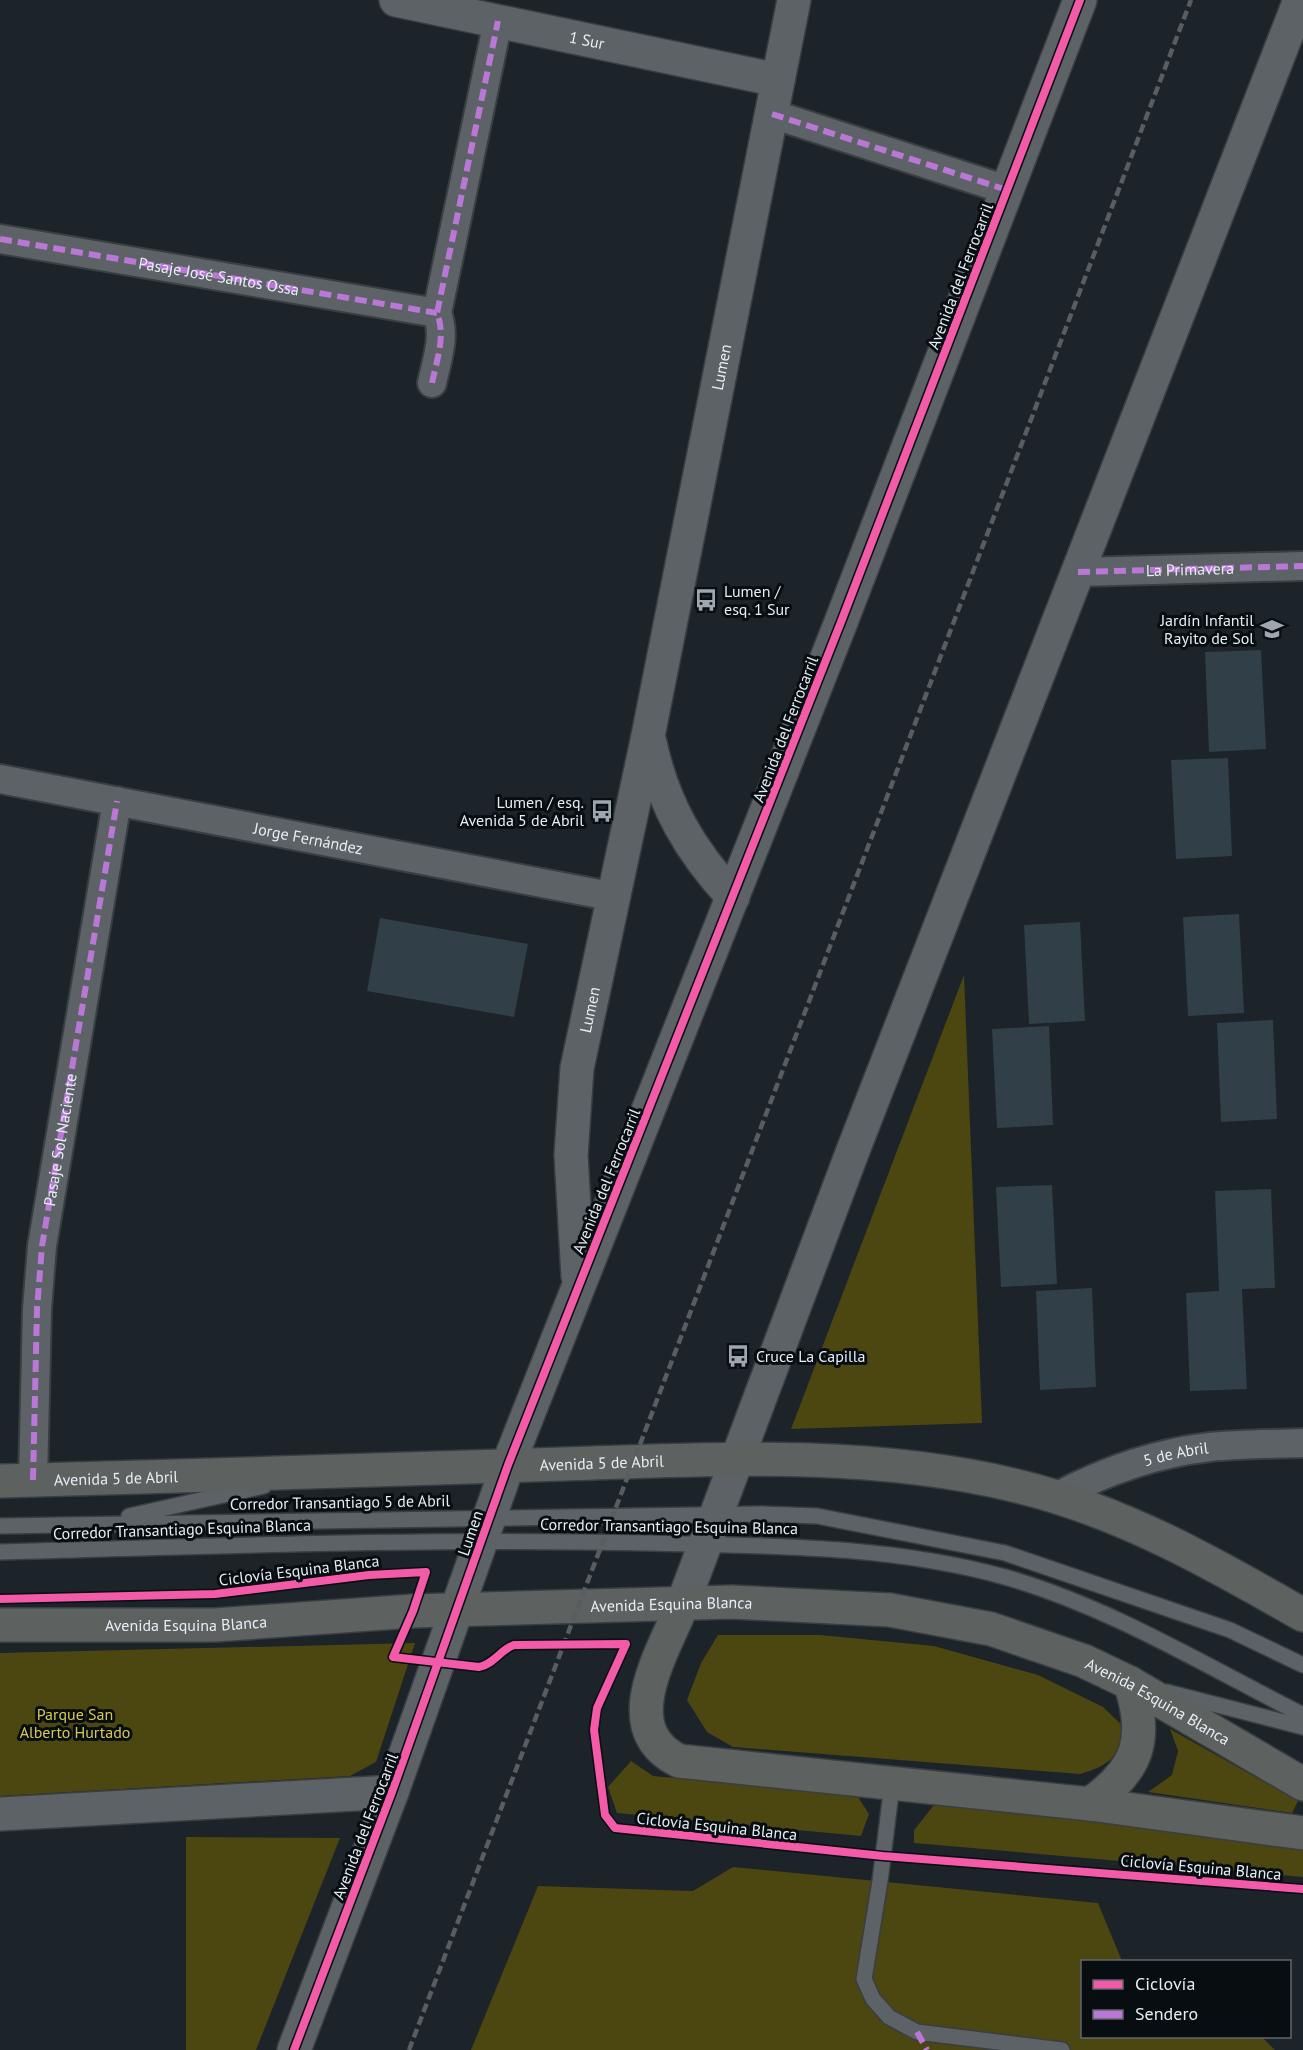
<svg xmlns="http://www.w3.org/2000/svg" width="1303" height="2050" font-family="'PT Sans',sans-serif">
	<style>
		.green { fill: #4c4610 }
		.building { fill: #303f48 }
		.lines { fill: none; stroke-linecap: round; stroke-linejoin: round }
		.lane-casing { stroke: #383e42; stroke-width: 18 }
		.street-casing { stroke: #383e42; stroke-width: 32 }
		.secondary-casing { stroke: #383e42; stroke-width: 36 }
		.primary-casing { stroke: #383e42; stroke-width: 36 }
		.lane { stroke: #5c6266; stroke-width: 15 }
		.street { stroke: #5c6266; stroke-width: 28 }
		.secondary { stroke: #5c6266; stroke-width: 33 }
		.primary { stroke: #5d615f; stroke-width: 33 }
		.rail { stroke: #585d62; stroke-width: 4.5; stroke-dasharray: 9 4.5; stroke-linecap: butt }
		.quiet { stroke: #ba77d6; stroke-width: 6; stroke-dasharray: 12 6; stroke-linecap: butt }
		.cycleway-casing { stroke: #070d11; stroke-width: 11 }
		.cycleway { stroke: #f35aa7; stroke-width: 8 }
		.labels { text-anchor: middle; dominant-baseline: central; stroke-width: 6; stroke-linejoin: round; paint-order: stroke }
		.street-label { font-size: 16px; fill: #e5eef5; stroke: #070d11 }
		.poi-label { font-size: 16px; fill: #e5eef5; stroke: #070d11; text-anchor: start }
		.park-label { font-size: 16px; fill: #d8c956; stroke: #070d11 }
	</style>
	<rect width="100%" height="100%" fill="#1c2329"/>
	<g class="green">
		<path d="M964 975 982 1423 791 1429Z"/>
		<path d="M718 1635H820L934 1646 1038 1675 1103 1707 1124 1727C1118 1758 1110 1765 1080 1774L733 1747 707 1732 687 1700 701 1663Z"/>
		<path d="M415 1643 376 1762 350 1776 0 1796V1653Z"/>
		<path d="M1170 1729 1298 1801 1292 1813 1148 1792 1172 1775 1178 1751Z"/>
		<path d="M631 1761 653 1776 856 1794 869 1814 861 1836 617 1813 608 1787Z"/>
		<path d="M934 1805 1303 1839V1877L914 1843V1830Z"/>
		<path d="M186 1837 340 1838 256 2050H186Z"/>
		<path d="M733 1867 1098 1903 1122 1961H1126L1082 1962V2036L1262 2037 1275 2050H471L538 1886 693 1891Z"/>
	</g>
	<g class="building">
		<path d="M1261 650 1266 749 1209 752 1205 652Z"/>
		<path d="M1228 758 1232 856 1176 859 1171 760Z"/>
		<path d="M1239 914 1244 1013 1188 1016 1183 917Z"/>
		<path d="M380 918 528 944 514 1017 367 991Z"/>
		<path d="M1080 922 1085 1021 1029 1024 1024 925Z"/>
		<path d="M1273 1020 1277 1119 1221 1122 1217 1023Z"/>
		<path d="M1049 1026 1053 1125 997 1128 992 1029Z"/>
		<path d="M1052 1185 1057 1284 1001 1287 996 1187Z"/>
		<path d="M1271 1189 1275 1288 1242 1289 1247 1389 1190 1391 1186 1293 1219 1291 1215 1191Z"/>
		<path d="M1092 1288 1096 1387 1040 1390 1036 1291Z"/>
	</g>
	<g class="lines">
		<g class="lane-casing">
			<g id="lane">
				<path d="M129 1516 264 1486"/>
				<path d="M0 1526 761 1514 817 1516 1005 1553 1230 1630 1303 1665"/>
				<path d="M0 1552C217 1546 434 1538 651 1543 769 1546 890 1545 1005 1577 1110 1607 1206 1666 1303 1715"/>
				<path d="M1167 1692 1303 1727"/>
				<path d="M892 1785 880 1881 864 1979 873 1999 889 2017 917 2032 1062 2050"/>
			</g>
		</g>
		<g class="street-casing">
			<g id="street">
				<path d="M772 114 1007 190"/>
				<path d="M0 239 437 313"/>
				<path d="M432 383C437 359 446 336 437 313L498 21"/>
				<path id="s1" d="M1078 572 1303 566"/>
				<path id="s2" d="M0 779 615 897"/>
				<path id="s3" d="M33 1480 37 1309 42 1246 117 801"/>
				<path id="s4" d="M1056 1497C1103 1472 1156 1453 1210 1447 1241 1444 1272 1444 1303 1443"/>
			</g>
		</g>
		<g class="secondary-casing">
			<g id="secondary">
				<path id="s5" d="M396 0 778 80"/>
				<path d="M650 743C663 804 690 851 733 897"/>
				<path id="s6" d="M578 1276 571 1155 577 1068 648 736 794 0"/>
				<path d="M683 1603 852 1153 1300 0"/>
				<path d="M0 1814 392 1792"/>
				<path d="M294 2050 392 1792 508 1465 841 622 1080 0"/>
			</g>
		</g>
		<g class="primary-casing">
			<g id="primary">
				<path id="s7" d="M0 1481C188 1477 375 1469 563 1464 714 1459 869 1450 1017 1486 1121 1511 1211 1562 1303 1615"/>
				<path d="M683 1603C664 1651 613 1728 679 1761L1090 1804 1303 1833"/>
				<path id="s8" d="M0 1625H215L413 1611 732 1602 890 1610 991 1629 1084 1661 1130 1683 1303 1784"/>
				<path d="M1090 1804C1138 1770 1149 1739 1130 1683"/>
			</g>
		</g>
		<use href="#lane" class="lane"/>
		<use href="#street" class="street"/>
		<use href="#secondary" class="secondary"/>
		<use href="#primary" class="primary"/>
		<path class="rail" d="M409 2050 1191 0"/>
		<g class="quiet">
			<path d="M772 114 1007 190"/>
			<path id="s9" d="M0 239 437 313"/>
			<path d="M432 383C437 359 446 336 437 313L498 21"/>
			<path d="M1078 572 1303 566"/>
			<path d="M33 1480 37 1309 42 1246 117 801"/>
			<path d="M917 2032 927 2050"/>
		</g>
		<g class="cycleway-casing">
			<g id="cycleway">
				<path d="M0 1599 215 1594 369 1575 426 1572 413 1611 393 1657 479 1667C494 1664 500 1650 514 1645L626 1644 597 1708 594 1730 605 1815 615 1828 883 1856 1303 1889"/>
				<path d="M294 2050 392 1792 508 1465 841 622 1080 0"/>
			</g>
		</g>
		<use href="#cycleway" class="cycleway"/>
	</g>
	<defs>
		<g id="bus-bare" transform="scale(1.8)"><path d="M-5-6H5V4H4V6H2V4H-2V6H-4V4H-5ZM-3.5-4V0h7V-4ZM-3.5 1.2v1.5H-2V1.2ZM2 1.2v1.5H3.5V1.2Z" fill="#9fa7ae" stroke="#070d11" stroke-width="2.5" paint-order="stroke"/></g>
		<g id="school-bare" transform="scale(1.8)"><path d="M0-5L7-2L0 1L-7-2ZM-4 1L0 2.5L4 1V4Q0 6-4 4Z" fill="#9fa7ae" stroke="#070d11" stroke-width="2.5" paint-order="stroke"/></g>
	</defs>
	<g fill-rule="evenodd">
		<use href="#bus-bare" x="706" y="600"/>
		<use href="#school-bare" x="1272" y="629"/>
		<use href="#bus-bare" x="602" y="811"/>
		<use href="#bus-bare" x="738" y="1356"/>
	</g>
	<g class="labels">
		<g class="street-label">
			<text stroke="none"><textPath href="#s5" startOffset="195">1 Sur</textPath></text>
			<text stroke="none"><textPath href="#s9" startOffset="222">Pasaje José Santos Ossa</textPath></text>
			<text transform="translate(960 276) rotate(-69)">Avenida del Ferrocarril</text>
			<text stroke="none"><textPath href="#s6" startOffset="924">Lumen</textPath></text>
			<text stroke="none"><textPath href="#s1" startOffset="112">La Primavera</textPath></text>
			<text transform="translate(785 729) rotate(-69)">Avenida del Ferrocarril</text>
			<text stroke="none"><textPath href="#s2" startOffset="314">Jorge Fernández</textPath></text>
			<text stroke="none"><textPath href="#s6" startOffset="268">Lumen</textPath></text>
			<text stroke="none"><textPath href="#s3" startOffset="342">Pasaje Sol Naciente</textPath></text>
			<text transform="translate(606 1181) rotate(-68)">Avenida del Ferrocarril</text>
			<text stroke="none"><textPath href="#s4" startOffset="128">5 de Abril</textPath></text>
			<text stroke="none"><textPath href="#s7" startOffset="602">Avenida 5 de Abril</textPath></text>
			<text stroke="none"><textPath href="#s7" startOffset="116">Avenida 5 de Abril</textPath></text>
			<text transform="translate(340 1502) rotate(-1)">Corredor Transantiago 5 de Abril</text>
			<text transform="translate(669 1526) rotate(1)">Corredor Transantiago Esquina Blanca</text>
			<text transform="translate(182 1529) rotate(-2)">Corredor Transantiago Esquina Blanca</text>
			<text transform="translate(470 1533) rotate(-71)">Lumen</text>
			<text transform="translate(299 1570) rotate(-7)">Ciclovía Esquina Blanca</text>
			<text stroke="none"><textPath href="#s8" startOffset="672">Avenida Esquina Blanca</textPath></text>
			<text stroke="none"><textPath href="#s8" startOffset="186">Avenida Esquina Blanca</textPath></text>
			<text stroke="none"><textPath href="#s8" startOffset="1176">Avenida Esquina Blanca</textPath></text>
			<text transform="translate(365 1826) rotate(-69)">Avenida del Ferrocarril</text>
			<text transform="translate(717 1826) rotate(6)">Ciclovía Esquina Blanca</text>
			<text transform="translate(1201 1867) rotate(5)">Ciclovía Esquina Blanca</text>
		</g>
		<g class="poi-label">
			<text x="724" y="591">Lumen /<tspan x="724" dy="18">esq. 1 Sur</tspan></text>
			<text x="1254" y="620" text-anchor="end">Jardín Infantil<tspan x="1254" dy="18">Rayito de Sol</tspan></text>
			<text x="584" y="802" text-anchor="end">Lumen / esq.<tspan x="584" dy="18">Avenida 5 de Abril</tspan></text>
			<text x="756" y="1356">Cruce La Capilla</text>
		</g>
		<g class="park-label">
			<text x="75" y="1714">Parque San<tspan x="75" dy="18">Alberto Hurtado</tspan></text>
		</g>
	</g>
	<rect x="1081" y="1960" width="210" height="78" fill="#070d11" stroke="#60676c" stroke-width="1.5"/>
	<rect x="1093" y="1980" width="30" height="9" fill="#f35aa7" stroke="#60676c" stroke-width="1.5"/>
	<text x="1135" y="1990" font-size="18" fill="#e5eef5">Ciclovía</text>
	<rect x="1093" y="2010" width="30" height="9" fill="#ba77d6" stroke="#60676c" stroke-width="1.5"/>
	<text x="1135" y="2020" font-size="18" fill="#e5eef5">Sendero</text>
</svg>
